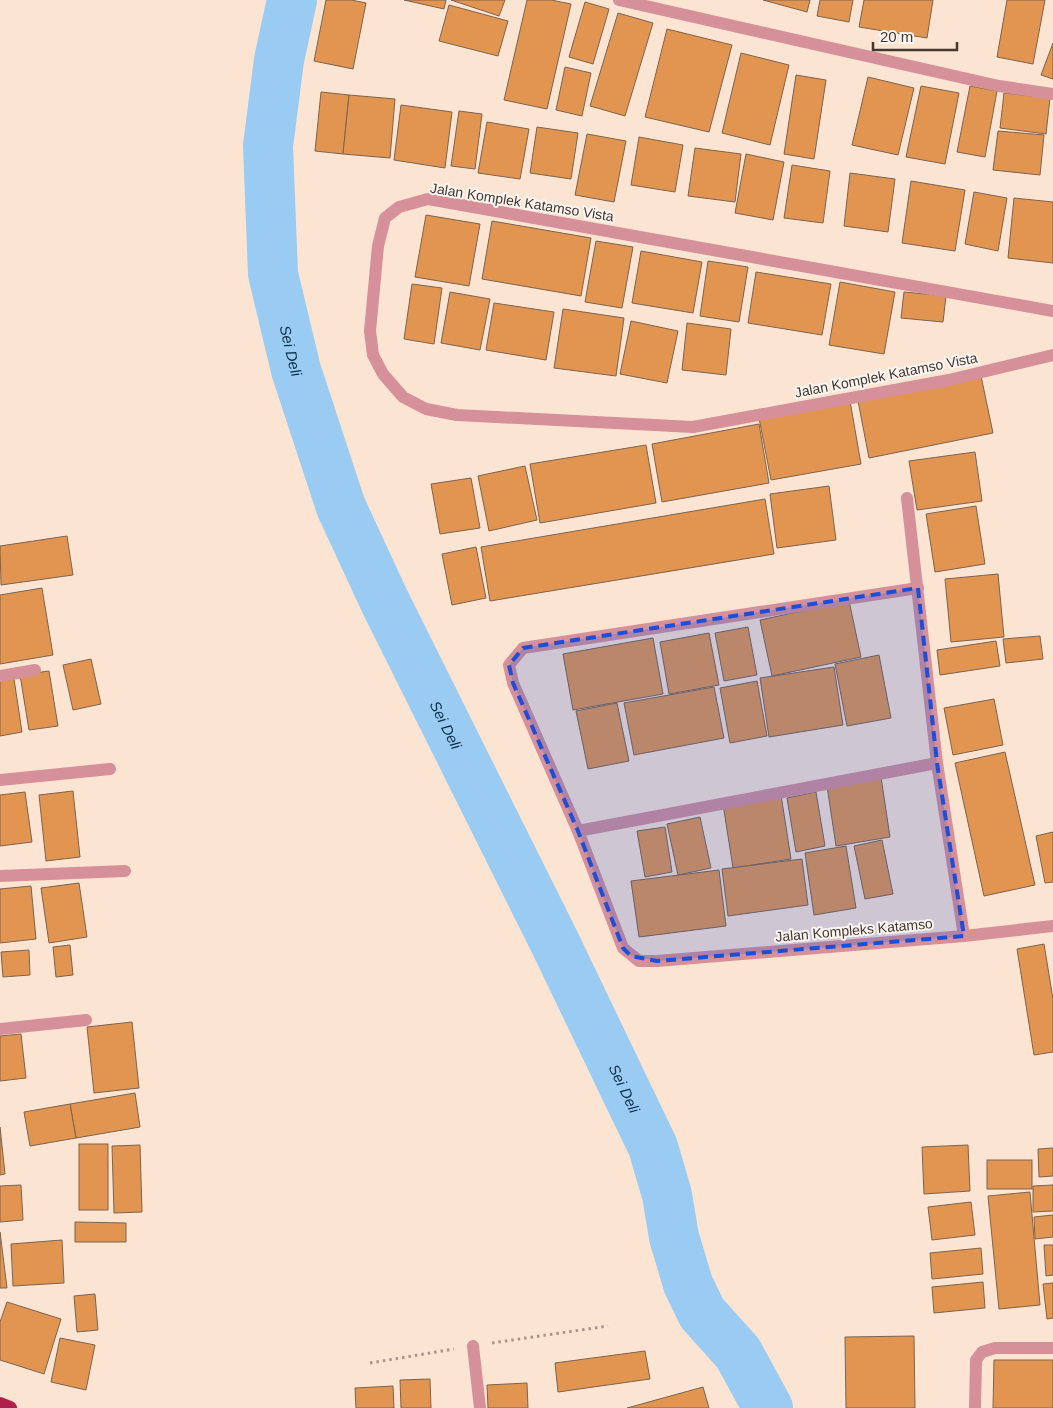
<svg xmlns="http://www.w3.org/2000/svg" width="1053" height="1408" font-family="Helvetica,sans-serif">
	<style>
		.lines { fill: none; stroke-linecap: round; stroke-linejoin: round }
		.river { stroke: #9accf3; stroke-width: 50 }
		.building { fill: #e29550; stroke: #7c634f }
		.path { stroke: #a99689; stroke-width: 3; stroke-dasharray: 2.5 4; stroke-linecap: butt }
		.minor { stroke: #d59099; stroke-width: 12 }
		.trunk { stroke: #b0204c; stroke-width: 14 }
		.marked { fill: #1d4ed8; fill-opacity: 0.2; stroke: #1d4ed8; stroke-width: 4; stroke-dasharray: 10 6; stroke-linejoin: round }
		.labels { text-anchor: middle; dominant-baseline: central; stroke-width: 4; stroke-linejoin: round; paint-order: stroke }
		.street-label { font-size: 14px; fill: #443930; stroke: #fbf5f1 }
		.water-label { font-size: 15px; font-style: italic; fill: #0a304a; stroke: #fbf5f1 }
	</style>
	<rect width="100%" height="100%" fill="#fce4d2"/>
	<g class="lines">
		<path class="river" id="s1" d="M292 0 279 60 268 146 273 274 296 370 341 507 385 602 556 945 653 1147 667 1195 674 1237 688 1284 702 1313 738 1353 768 1408"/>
	</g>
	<g class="building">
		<path d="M326 0H351L366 3 353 69 314 61Z"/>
		<path d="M404 0H446L444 9Z"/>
		<path d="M451 0H505L499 16Z"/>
		<path d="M527 0H551L571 4 547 109 504 100Z"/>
		<path d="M763 0H810L807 12Z"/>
		<path d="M820 0H853L849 22 817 16Z"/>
		<path d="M864 0H933L927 38 859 27Z"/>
		<path d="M1007 0H1045L1033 64 997 57Z"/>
		<path d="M585 2 609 9 593 64 569 57Z"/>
		<path d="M449 5 508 21 498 56 439 41Z"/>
		<path d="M618 13 653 23 625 116 590 106Z"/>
		<path d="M667 29 732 45 709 132 645 117Z"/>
		<path d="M1053 43V79L1041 75Z"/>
		<path d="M741 53 789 65 770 145 722 133Z"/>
		<path d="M565 67 591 73 582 116 556 110Z"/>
		<path d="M796 75 826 80 814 159 784 154Z"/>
		<path d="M868 77 914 88 898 155 852 145Z"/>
		<path d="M921 86 959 93 945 164 906 157Z"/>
		<path d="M970 86 997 91 985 157 957 152Z"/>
		<path d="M321 92 349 95 343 154 315 151Z"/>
		<path d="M1004 93 1050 98 1046 134 1000 128Z"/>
		<path d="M349 95 395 99 390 158 343 154Z"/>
		<path d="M401 105 452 112 445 168 394 160Z"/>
		<path d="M459 111 482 114 475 169 451 166Z"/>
		<path d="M487 122 529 129 520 179 478 173Z"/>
		<path d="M537 127 578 133 571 179 530 173Z"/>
		<path d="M998 131 1044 135 1040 175 993 170Z"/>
		<path d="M587 134 626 141 614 202 575 195Z"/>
		<path d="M639 137 683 145 675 192 631 185Z"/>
		<path d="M695 148 741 154 735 202 688 196Z"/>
		<path d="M746 154 784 162 773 220 735 213Z"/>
		<path d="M792 165 830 171 823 223 784 218Z"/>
		<path d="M850 173 895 179 888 232 844 226Z"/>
		<path d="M911 181 965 190 955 251 902 243Z"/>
		<path d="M974 192 1007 198 998 251 965 244Z"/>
		<path d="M1014 198 1053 202V263L1008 258Z"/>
		<path d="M426 215 480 224 469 286 415 277Z"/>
		<path d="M492 221 591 238 581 296 482 279Z"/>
		<path d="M596 241 633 247 622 308 585 302Z"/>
		<path d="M641 251 702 262 693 313 632 303Z"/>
		<path d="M708 261 748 267 739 322 700 316Z"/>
		<path d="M756 272 831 284 822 335 748 323Z"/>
		<path d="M840 282 895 292 884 354 829 345Z"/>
		<path d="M412 284 442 288 434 344 404 339Z"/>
		<path d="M450 292 490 299 480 350 441 343Z"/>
		<path d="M904 292 946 296 943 322 901 318Z"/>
		<path d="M494 303 554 312 546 360 486 350Z"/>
		<path d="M563 309 624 318 616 376 554 368Z"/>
		<path d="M631 321 678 331 667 383 620 374Z"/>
		<path d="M687 323 731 329 726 375 682 370Z"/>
		<path d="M981 376 993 433 869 458 858 401Z"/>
		<path d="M850 401 861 464 771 480 759 418Z"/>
		<path d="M759 424 769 483 662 502 652 444Z"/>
		<path d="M646 445 656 503 540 523 530 464Z"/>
		<path d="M975 452 982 501 917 510 909 461Z"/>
		<path d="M525 466 537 520 489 531 478 476Z"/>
		<path d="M471 478 480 528 440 534 431 484Z"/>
		<path d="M829 486 836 540 777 548 770 494Z"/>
		<path d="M765 499 774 554 490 601 481 547Z"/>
		<path d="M976 506 985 564 935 572 926 514Z"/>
		<path d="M67 536 73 575 1 585 0 546Z"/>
		<path d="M476 547 486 598 452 605 442 554Z"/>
		<path d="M998 574 1004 637 951 642 945 579Z"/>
		<path d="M42 588 53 655 0 664V595Z"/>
		<path d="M849 601 861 657 772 676 760 620Z"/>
		<path d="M748 627 757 675 724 681 715 633Z"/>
		<path d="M709 633 719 685 669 694 660 642Z"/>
		<path d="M1040 636 1043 659 1006 663 1003 639Z"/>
		<path d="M653 638 663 694 573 710 563 654Z"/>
		<path d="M996 641 1000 666 940 675 937 650Z"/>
		<path d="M879 655 891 718 847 726 835 664Z"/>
		<path d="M91 659 101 704 73 710 63 665Z"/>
		<path d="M834 667 843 725 769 737 760 678Z"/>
		<path d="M49 671 58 726 29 730 20 675Z"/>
		<path d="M14 679 22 732 0 736V681Z"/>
		<path d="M757 681 767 736 730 743 720 688Z"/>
		<path d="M714 687 724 738 634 755 624 703Z"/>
		<path d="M994 699 1003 745 953 755 944 708Z"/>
		<path d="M617 703 629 761 588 769 576 711Z"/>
		<path d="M1005 752 1035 885 984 896 955 763Z"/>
		<path d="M881 777 890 837 836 846 827 786Z"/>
		<path d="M73 791 80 857 46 861 39 795Z"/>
		<path d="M25 792 32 842 0 846V795Z"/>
		<path d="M816 792 825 846 796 852 787 798Z"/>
		<path d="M781 795 791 859 733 868 723 804Z"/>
		<path d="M700 817 711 868 678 875 667 824Z"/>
		<path d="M665 827 672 872 645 877 637 831Z"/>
		<path d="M1053 832V882L1045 883 1036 836Z"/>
		<path d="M882 840 893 894 865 899 854 846Z"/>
		<path d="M846 846 856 908 814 915 805 853Z"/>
		<path d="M802 859 808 905 728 916 722 869Z"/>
		<path d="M719 870 726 926 639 937 631 881Z"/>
		<path d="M79 883 87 937 49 943 41 888Z"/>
		<path d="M31 886 36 939 0 943V889Z"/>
		<path d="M1044 944 1053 999V1052L1034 1055 1017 949Z"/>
		<path d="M70 945 73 975 56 977 53 947Z"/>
		<path d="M29 950 30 975 3 977 1 952Z"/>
		<path d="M132 1022 139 1088 94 1093 87 1027Z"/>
		<path d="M21 1034 26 1078 0 1081V1036Z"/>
		<path d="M135 1093 140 1127 76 1138 70 1104Z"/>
		<path d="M70 1104 76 1138 30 1146 24 1112Z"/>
		<path d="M0 1127 5 1174 0 1175Z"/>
		<rect x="79" y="1144" width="29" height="66"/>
		<path d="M140 1145 142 1212 114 1213 112 1146Z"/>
		<path d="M968 1145 970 1191 924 1194 922 1147Z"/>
		<path d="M1053 1148V1176L1039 1177 1038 1149Z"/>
		<rect x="987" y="1160" width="45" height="29"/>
		<path d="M21 1185 23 1220 0 1222V1186Z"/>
		<path d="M1053 1185V1211L1033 1212V1186Z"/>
		<path d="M1030 1192 1040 1305 999 1309 988 1196Z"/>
		<path d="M971 1202 975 1235 932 1240 928 1207Z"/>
		<path d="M1053 1215V1237L1035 1239 1034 1217Z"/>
		<path d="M75 1222 126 1223V1242H75Z"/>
		<path d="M0 1232 7 1288H0Z"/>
		<path d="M62 1240 64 1283 13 1286 11 1244Z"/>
		<path d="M1044 1245H1053V1275L1046 1276Z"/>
		<path d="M981 1248 983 1274 932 1279 930 1253Z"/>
		<path d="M983 1282 985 1308 934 1313 932 1287Z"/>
		<path d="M1053 1283V1318L1047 1319 1043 1284Z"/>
		<path d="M95 1294 98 1330 77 1332 74 1296Z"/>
		<path d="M7 1302 61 1319 44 1374 0 1360V1322Z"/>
		<path d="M914 1336 915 1408H846L845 1337Z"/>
		<path d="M60 1338 95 1345 86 1390 51 1382Z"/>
		<path d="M645 1351 650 1379 558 1392 555 1363Z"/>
		<path d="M994 1360H1053V1408H993Z"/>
		<path d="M430 1379 431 1408H401L400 1380Z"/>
		<path d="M527 1383 528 1408H488L487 1385Z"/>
		<path d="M393 1386 394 1408H356L355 1388Z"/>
		<path d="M703 1387 709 1408H627Z"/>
	</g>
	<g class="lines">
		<g class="path">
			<path d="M492 1343 608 1326"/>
			<path d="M370 1363 454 1349"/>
		</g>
		<g class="minor">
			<path d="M619 0 999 86 1053 94"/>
			<path d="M1053 311 428 199 399 207 385 218 378 246 370 331 373 355 383 374 403 397 426 409 457 415 693 427 949 380 1053 355"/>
			<path d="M907 498 937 763 964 936"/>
			<path d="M918 588 523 648 509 665 513 683 578 831 623 948 639 961H657L964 936 1053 926"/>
			<path d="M0 676 35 670"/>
			<path d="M0 780 110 769"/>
			<path d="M578 831 937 763"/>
			<path d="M0 876 125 871"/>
			<path d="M0 1029 86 1020"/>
			<path d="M473 1346 480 1408"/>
			<path d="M975 1408 976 1360 982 1352 995 1348H1053"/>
		</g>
		<path class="trunk" d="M0 1404 10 1408"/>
	</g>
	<path class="marked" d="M918 588 937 763 964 936 657 961 631 956 623 948 578 831 513 683 509 665 523 648Z"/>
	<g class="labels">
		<g class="street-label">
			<text transform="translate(522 202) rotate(9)">Jalan Komplek Katamso Vista</text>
			<text transform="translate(886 375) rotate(-11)">Jalan Komplek Katamso Vista</text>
			<text transform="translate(854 930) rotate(-5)">Jalan Kompleks Katamso</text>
		</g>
		<g class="water-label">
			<text stroke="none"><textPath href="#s1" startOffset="355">Sei Deli</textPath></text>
			<text stroke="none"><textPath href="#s1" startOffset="761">Sei Deli</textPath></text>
			<text stroke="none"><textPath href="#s1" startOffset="1166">Sei Deli</textPath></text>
		</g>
	</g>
	<path d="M873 42v8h84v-8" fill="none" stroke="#443930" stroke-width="2.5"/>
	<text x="880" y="42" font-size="15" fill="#443930" stroke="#fbf5f1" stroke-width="4" paint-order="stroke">20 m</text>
</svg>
